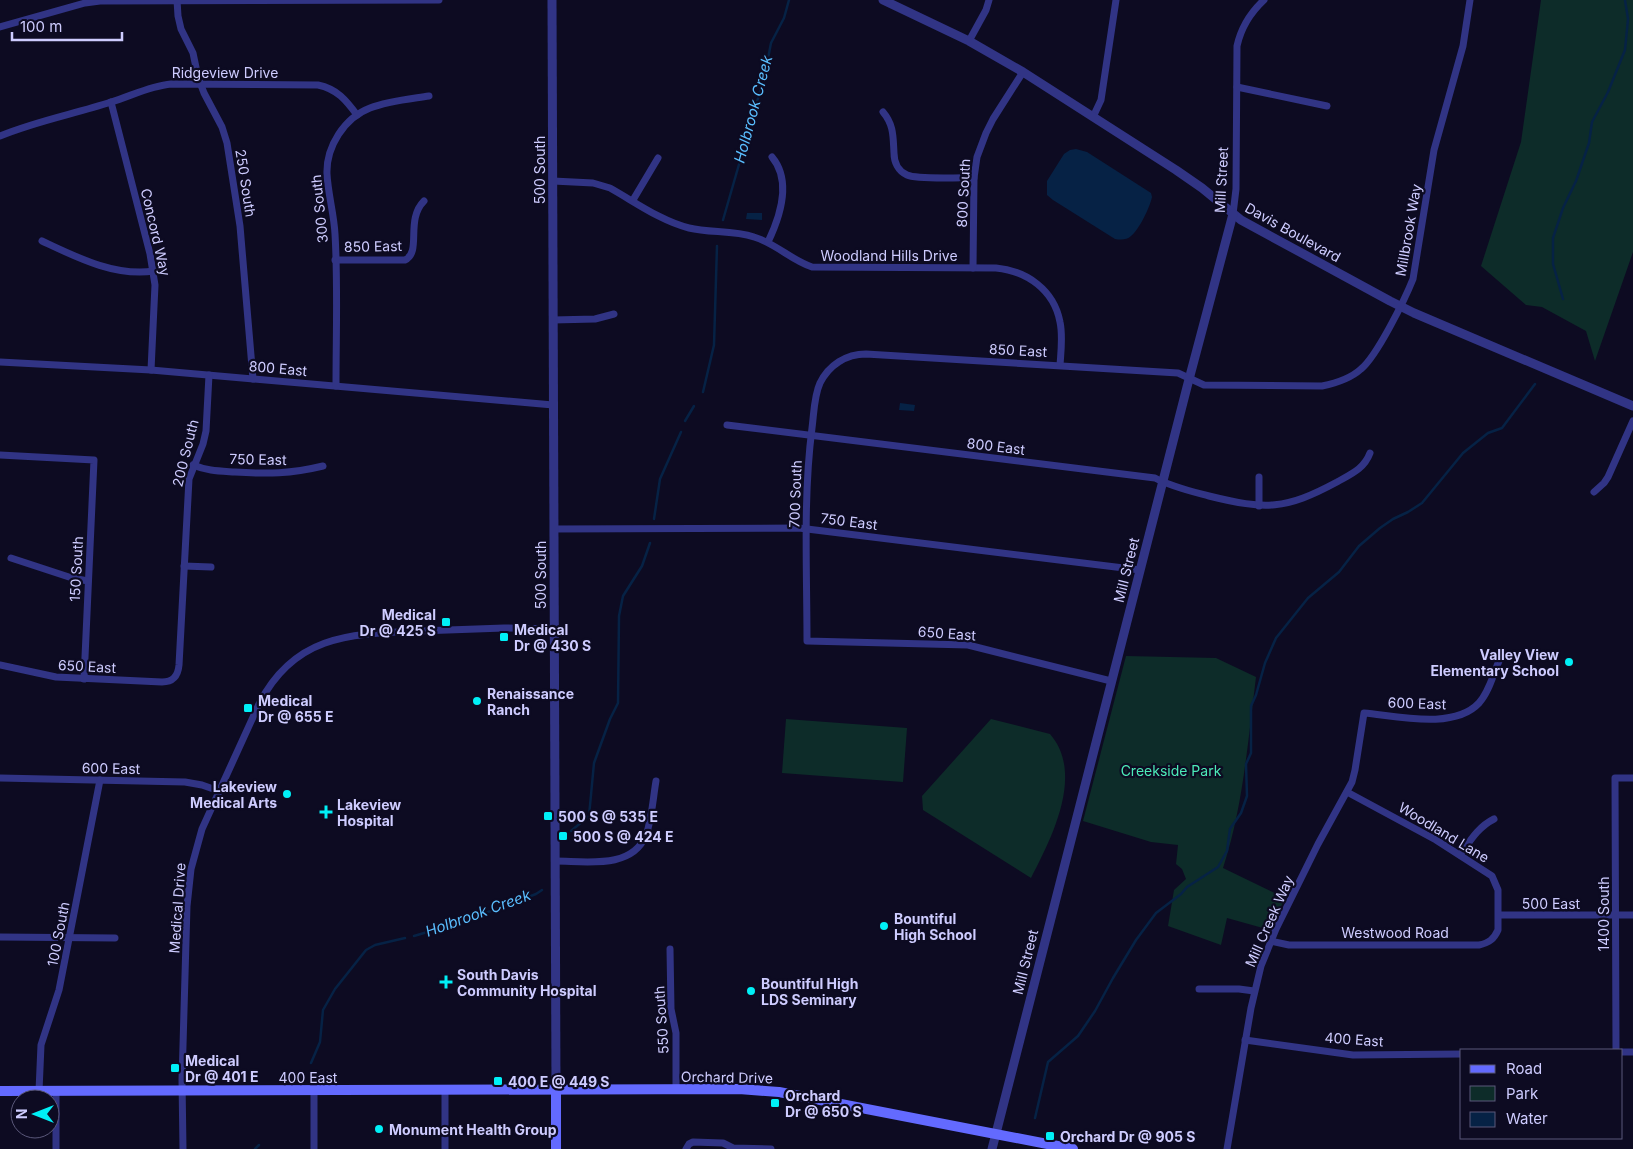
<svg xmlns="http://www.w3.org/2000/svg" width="1633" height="1149" font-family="Inter,sans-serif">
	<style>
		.green { fill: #0d2c29 }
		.water { fill: #062245 }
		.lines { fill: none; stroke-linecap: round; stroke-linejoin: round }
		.stream { stroke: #062245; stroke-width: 2.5 }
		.minor { stroke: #313485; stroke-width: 7 }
		.tertiary { stroke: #313485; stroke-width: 9 }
		.secondary { stroke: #636aff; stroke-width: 10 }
		.poi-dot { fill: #00f0f7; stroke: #0d0b22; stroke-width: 2 }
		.labels { text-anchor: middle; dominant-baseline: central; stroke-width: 4.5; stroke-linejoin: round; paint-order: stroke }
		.street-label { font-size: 14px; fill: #ceccff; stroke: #0d0b22 }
		.poi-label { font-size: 14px; font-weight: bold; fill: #ceccff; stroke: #0d0b22; text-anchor: start }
		.park-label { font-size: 14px; fill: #4ceab8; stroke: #0d0b22 }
		.water-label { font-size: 15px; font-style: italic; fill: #5abeff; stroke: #0d0b22 }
	</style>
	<rect width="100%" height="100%" fill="#0d0b22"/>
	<g class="green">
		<path d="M1541 0H1633V252L1595 361 1586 331 1542 307 1526 305 1481 266 1521 142Z"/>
		<path d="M1126 656 1216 658 1256 677C1248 741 1243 807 1223 868L1285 898 1270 930 1227 918 1221 945 1168 926 1174 890 1186 879 1182 869 1176 864 1178 845 1151 842 1083 821Z"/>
		<path d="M786 719 907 728 903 782 782 773Z"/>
		<path d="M991 719 1050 734C1085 774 1051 839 1031 878L923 810 922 796Z"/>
	</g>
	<g class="water">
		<path d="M1076 149 1087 152 1151 193 1152 197C1150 207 1139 230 1131 236 1127 240 1121 240 1115 239L1053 200 1047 195V181L1064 154 1070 150Z"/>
		<path d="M747 213H762V220L746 219Z"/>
		<path d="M900 403 915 405 914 411 899 410Z"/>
	</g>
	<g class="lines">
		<g class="stream">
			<path d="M723 220 765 74 771 43 784 18 789 0"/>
			<path d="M1563 299 1553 264V238L1563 208 1576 181 1589 143 1592 122 1608 92 1625 50 1628 19 1625 0"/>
			<path d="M703 392 714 345 717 246"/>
			<path d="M685 421 694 406"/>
			<path d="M654 519 660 479 681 432"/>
			<path d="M571 831 589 816 594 763 610 719 618 703 619 616 623 596 642 566 650 543"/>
			<path d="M414 936 464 921 536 894 542 890"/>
			<path d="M311 1063 320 1042 323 1010 335 989 366 950 375 945 405 938"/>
			<path d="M1035 1118 1048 1062 1078 1036 1095 1011 1113 978 1136 940 1156 913 1181 894 1187 887 1218 867 1227 851 1230 829 1241 813 1247 796 1246 764 1251 753V706L1256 695 1265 663 1276 638 1308 598 1339 572 1359 546 1380 528 1393 519 1408 512 1422 503 1463 453 1488 433 1502 428 1535 384"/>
			<path d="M255 1149 259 1145"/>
		</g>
		<g class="minor">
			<path d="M177 0 178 16 181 29 193 53 198 77 204 93 222 127 227 143 240 226 253 379"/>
			<path d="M0 27 85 3 100 1 439 0"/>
			<path d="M969 41 986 10 989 0"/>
			<path d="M1237 87 1327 106"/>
			<path d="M111 102 150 254 155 285 151 370"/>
			<path d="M883 112C894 125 893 137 894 153 894 162 898 171 907 175 918 180 959 177 974 178"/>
			<path d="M1093 117 1101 100 1116 0"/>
			<path d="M0 136C36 121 74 114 111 102 131 96 150 86 171 84L318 85C337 89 346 100 357 115"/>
			<path d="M553 181 593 183 610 188C635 202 661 221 689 228 710 233 733 230 754 237 775 243 791 260 812 267L996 268C1027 271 1054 290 1060 322 1063 336 1061 351 1060 365"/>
			<path d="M633 200 658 158"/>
			<path d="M1233 214 1236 189 1237 46C1241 28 1250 13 1264 0"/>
			<path d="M42 241C76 257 115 277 154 271"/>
			<path d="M768 242C780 217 792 181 772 157"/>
			<path d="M335 260H405C422 252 405 220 424 201"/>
			<path d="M973 268 974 178 977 157 986 133 993 119 1023 72"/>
			<path d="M553 320 595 319 614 314"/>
			<path d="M0 362 151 370 553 405"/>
			<path d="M336 386C336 335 338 284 335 234 334 214 328 194 327 174 326 147 344 118 370 108 388 101 410 99 429 96"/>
			<path d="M727 425 1155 478C1172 487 1190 491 1209 496 1266 510 1285 510 1337 482 1351 474 1364 469 1370 453"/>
			<path d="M0 455 94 460 84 679"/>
			<path d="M193 465C207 471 220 471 235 472 268 474 290 474 323 466"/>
			<path d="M1594 492 1604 483 1608 477 1633 421"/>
			<path d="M1259 506V477"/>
			<path d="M554 529 799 528 1140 570"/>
			<path d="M11 558 72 578 88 581"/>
			<path d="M184 566 211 567"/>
			<path d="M0 665 56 677 162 682C173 682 178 676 179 665L189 479 203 444 206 431 209 375"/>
			<path d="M1111 681 968 645 807 641C807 570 803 498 812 428 814 413 814 396 820 383 829 365 846 354 866 354L1178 373 1204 385 1322 386C1337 383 1350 379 1361 369 1377 356 1405 299 1413 279L1434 150 1463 46 1470 0"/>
			<path d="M0 778 185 782 202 785 219 791"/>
			<path d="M1460 855C1470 841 1478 827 1494 819"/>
			<path d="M555 861C585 861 632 870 646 835 652 819 653 798 656 781"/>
			<path d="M1499 915H1633"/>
			<path d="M0 937 115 938"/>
			<path d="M1270 941 1289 945H1479C1489 943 1494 939 1498 930V890L1492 876 1436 840 1347 792"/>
			<path d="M670 949 671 1009 676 1033V1090"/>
			<path d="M1199 989H1239L1254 991"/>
			<path d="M1245 1040 1353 1055 1462 1054"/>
			<path d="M1616 1050 1615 778H1633"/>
			<path d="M1622 1052H1633"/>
			<path d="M314 1090V1149"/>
			<path d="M445 1090V1149"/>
			<path d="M39 1091 41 1045 59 990 100 780"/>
			<path d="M56 1091V1149"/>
			<path d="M183 1149 182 1080 187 906 191 869 202 829 259 704C295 634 351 634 420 631 448 630 476 629 504 628 521 628 537 629 554 628"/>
			<path d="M686 1149 689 1144 693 1142 723 1143 733 1148 771 1149"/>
			<path d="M1227 1149 1251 1008 1261 966 1276 929 1318 844 1352 782 1355 770 1364 713C1397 716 1454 730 1479 703 1489 692 1493 675 1499 661"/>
		</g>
		<g class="tertiary">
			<path d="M552 0 556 1090"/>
			<path d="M883 0 969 41 1023 72 1176 170 1202 188 1241 220 1390 301 1414 313 1633 406"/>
			<path d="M992 1149 1187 387 1233 214"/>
		</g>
		<g class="secondary">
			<path d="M556 1090V1149"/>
			<path d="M0 1091 739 1089 779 1092 1073 1149"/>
		</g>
	</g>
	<g class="poi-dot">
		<rect x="441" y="617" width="10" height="10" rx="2.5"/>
		<rect x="499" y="632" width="10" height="10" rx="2.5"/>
		<circle cx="1569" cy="662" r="5"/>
		<circle cx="477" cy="701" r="5"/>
		<rect x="243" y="703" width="10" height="10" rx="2.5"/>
		<circle cx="287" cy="794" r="5"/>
		<path d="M323.5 804.5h5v5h5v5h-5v5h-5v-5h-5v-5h5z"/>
		<rect x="543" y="811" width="10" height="10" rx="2.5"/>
		<rect x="558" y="831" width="10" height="10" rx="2.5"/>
		<circle cx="884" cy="926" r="5"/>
		<path d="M443.5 974.5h5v5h5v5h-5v5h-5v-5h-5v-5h5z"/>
		<circle cx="751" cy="991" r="5"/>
		<rect x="170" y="1063" width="10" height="10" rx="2.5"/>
		<rect x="493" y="1076" width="10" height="10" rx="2.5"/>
		<rect x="770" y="1098" width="10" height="10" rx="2.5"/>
		<circle cx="379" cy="1129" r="5"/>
		<rect x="1045" y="1131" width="10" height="10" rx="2.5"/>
	</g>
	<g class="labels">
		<g class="street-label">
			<text x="225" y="72">Ridgeview Drive</text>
			<text transform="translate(539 170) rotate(-90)">500 South</text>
			<text transform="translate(1221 180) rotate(-87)">Mill Street</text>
			<text transform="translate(246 183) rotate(81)">250 South</text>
			<text transform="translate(963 193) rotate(-87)">800 South</text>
			<text transform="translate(319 209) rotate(-96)">300 South</text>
			<text transform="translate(1408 230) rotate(-80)">Millbrook Way</text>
			<text transform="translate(156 232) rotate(77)">Concord Way</text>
			<text transform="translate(1293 232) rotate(29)">Davis Boulevard</text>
			<text transform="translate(373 246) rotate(-1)">850 East</text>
			<text x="889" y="255">Woodland Hills Drive</text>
			<text transform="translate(1018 350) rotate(3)">850 East</text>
			<text transform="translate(278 368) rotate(5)">800 East</text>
			<text transform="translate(996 446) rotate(7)">800 East</text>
			<text transform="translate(185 453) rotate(-76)">200 South</text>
			<text transform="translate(258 459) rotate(1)">750 East</text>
			<text transform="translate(795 494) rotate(-88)">700 South</text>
			<text transform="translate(849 521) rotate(7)">750 East</text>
			<text transform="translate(76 569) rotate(-87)">150 South</text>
			<text transform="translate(1126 570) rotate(-76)">Mill Street</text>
			<text transform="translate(540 575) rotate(-90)">500 South</text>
			<text transform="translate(947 633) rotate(4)">650 East</text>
			<text transform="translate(87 666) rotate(3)">650 East</text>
			<text transform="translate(1417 703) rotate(2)">600 East</text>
			<text transform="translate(111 768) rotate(1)">600 East</text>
			<text transform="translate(1444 832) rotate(31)">Woodland Lane</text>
			<text x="1551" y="903">500 East</text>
			<text transform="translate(177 908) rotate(-86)">Medical Drive</text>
			<text transform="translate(1603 914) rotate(-90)">1400 South</text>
			<text transform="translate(1269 921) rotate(-66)">Mill Creek Way</text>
			<text x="1395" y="932">Westwood Road</text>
			<text transform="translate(58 934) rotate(-79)">100 South</text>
			<text transform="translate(1025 962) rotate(-76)">Mill Street</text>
			<text transform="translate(661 1020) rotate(-94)">550 South</text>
			<text transform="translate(1354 1039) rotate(4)">400 East</text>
			<text x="308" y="1077">400 East</text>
			<text transform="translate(727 1077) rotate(1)">Orchard Drive</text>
		</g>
		<g class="poi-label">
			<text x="436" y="614" text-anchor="end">Medical<tspan x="436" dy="16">Dr @ 425 S</tspan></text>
			<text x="514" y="629">Medical<tspan x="514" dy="16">Dr @ 430 S</tspan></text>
			<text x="1559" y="654" text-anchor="end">Valley View<tspan x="1559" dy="16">Elementary School</tspan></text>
			<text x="487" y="693">Renaissance<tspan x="487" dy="16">Ranch</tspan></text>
			<text x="258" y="700">Medical<tspan x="258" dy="16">Dr @ 655 E</tspan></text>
			<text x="277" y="786" text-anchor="end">Lakeview<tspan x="277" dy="16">Medical Arts</tspan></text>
			<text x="337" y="804">Lakeview<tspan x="337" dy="16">Hospital</tspan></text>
			<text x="558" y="816">500 S @ 535 E</text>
			<text x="573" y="836">500 S @ 424 E</text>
			<text x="894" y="918">Bountiful<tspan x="894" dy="16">High School</tspan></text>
			<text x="457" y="974">South Davis<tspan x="457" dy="16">Community Hospital</tspan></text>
			<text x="761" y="983">Bountiful High<tspan x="761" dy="16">LDS Seminary</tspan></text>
			<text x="185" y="1060">Medical<tspan x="185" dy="16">Dr @ 401 E</tspan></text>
			<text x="508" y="1081">400 E @ 449 S</text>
			<text x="785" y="1095">Orchard<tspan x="785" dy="16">Dr @ 650 S</tspan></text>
			<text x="389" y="1129">Monument Health Group</text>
			<text x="1060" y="1136">Orchard Dr @ 905 S</text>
		</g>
		<g class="park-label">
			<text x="1171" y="770">Creekside Park</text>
		</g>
		<g class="water-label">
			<text transform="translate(753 109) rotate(-75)">Holbrook Creek</text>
			<text transform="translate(478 913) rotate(-20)">Holbrook Creek</text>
		</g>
	</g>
	<rect x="1460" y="1049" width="162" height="90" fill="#0d0b22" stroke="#5a587a"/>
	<rect x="1470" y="1065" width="25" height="8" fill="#636aff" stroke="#5a587a"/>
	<text x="1506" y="1074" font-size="15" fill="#ceccff">Road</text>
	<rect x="1470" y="1086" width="25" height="15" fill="#0d2c29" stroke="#5a587a"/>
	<text x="1506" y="1099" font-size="15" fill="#ceccff">Park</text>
	<rect x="1470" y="1112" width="25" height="15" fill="#062245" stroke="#5a587a"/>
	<text x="1506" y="1124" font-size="15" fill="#ceccff">Water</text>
	<g transform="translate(35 1114) rotate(270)"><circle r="24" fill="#0d0b22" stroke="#5a587a"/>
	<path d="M0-4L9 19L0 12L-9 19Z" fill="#00f0f7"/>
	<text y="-8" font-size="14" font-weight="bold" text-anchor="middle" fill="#ceccff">N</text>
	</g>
	<path d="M12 32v8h110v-8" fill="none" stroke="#ceccff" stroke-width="2.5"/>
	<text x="20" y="32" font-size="15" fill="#ceccff" stroke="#0d0b22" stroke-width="4" paint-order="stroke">100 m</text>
</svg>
